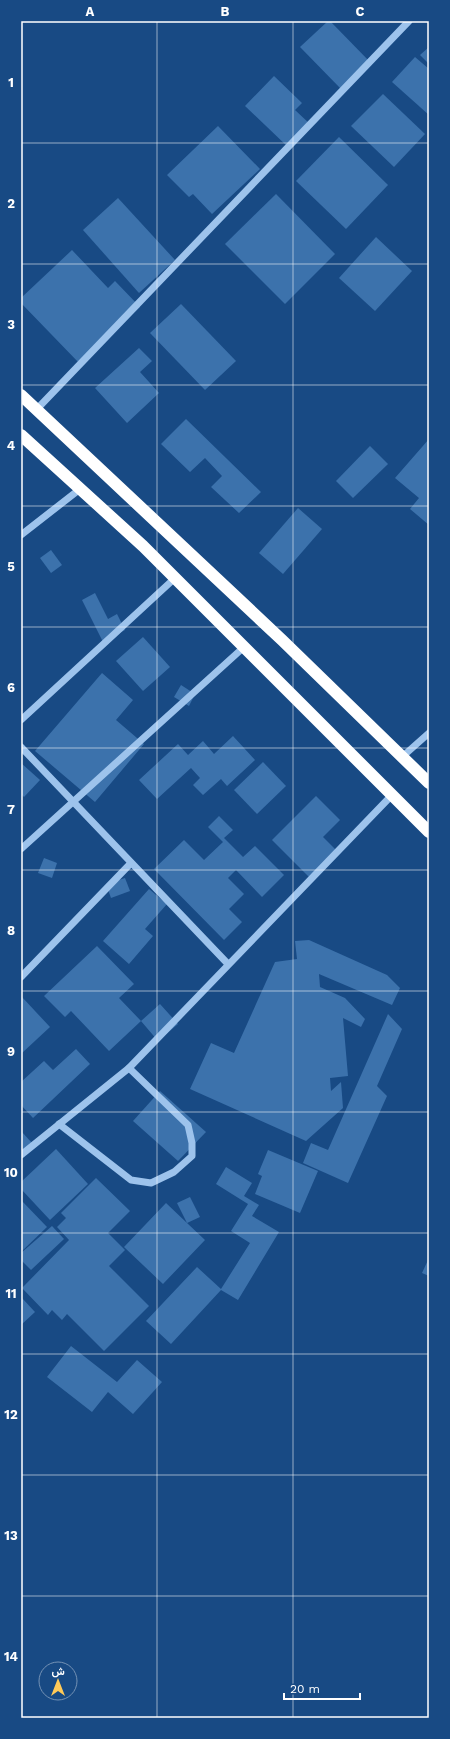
<svg xmlns="http://www.w3.org/2000/svg" width="450" height="1739" font-family="'Work Sans',Vazirmatn,sans-serif">
	<style>
		.building { fill: #3c72ac }
		.lines { fill: none; stroke-linecap: round; stroke-linejoin: round }
		.minor { stroke: #9dc3ec; stroke-width: 7 }
		.highway { stroke: #fff; stroke-width: 12 }
		.grid { fill: none; stroke: #fff; stroke-width: 1; stroke-opacity: 0.55 }
		.neatline { fill: none; stroke: #fff; stroke-width: 1.5 }
		.grid-label { font-size: 13px; text-anchor: middle; font-weight: bold; fill: #fff }
	</style>
	<rect width="100%" height="100%" fill="#184a84"/>
	<g class="building">
		<path d="M328 21H330L371 63 342 90 300 47Z"/>
		<path d="M429 47V64L420 55Z"/>
		<path d="M415 57 429 69V115L392 82Z"/>
		<path d="M274 76 302 103 295 110 311 125 289 148 245 106Z"/>
		<path d="M383 94 425 134 394 167 351 126Z"/>
		<path d="M218 126 260 169 212 214 193 194 189 197 167 175Z"/>
		<path d="M339 137 388 185 346 229 296 181Z"/>
		<path d="M276 194 335 254 285 304 225 244Z"/>
		<path d="M118 198 175 260 139 293 83 230Z"/>
		<path d="M376 237 412 271 375 311 339 278Z"/>
		<path d="M72 250 108 288 115 281 140 307 80 364 21 303V298Z"/>
		<path d="M181 304 236 361 205 390 150 333Z"/>
		<path d="M139 348 152 361 140 372 159 393 127 423 95 388Z"/>
		<path d="M186 419 261 492 239 513 211 487 222 476 205 458 190 472 161 444Z"/>
		<path d="M429 439V525L410 509 419 498 395 478Z"/>
		<path d="M370 446 388 464 353 498 336 481Z"/>
		<path d="M298 508 322 529 283 574 259 553Z"/>
		<path d="M51 550 62 565 51 573 40 558Z"/>
		<path d="M95 593 108 619 117 614 125 630 103 642 82 600Z"/>
		<path d="M143 637 170 667 143 691 116 661Z"/>
		<path d="M102 673 133 700 116 720 144 744 95 802 35 751Z"/>
		<path d="M181 685 195 694 189 706 174 697Z"/>
		<path d="M233 736 255 760 227 786 221 779 203 795 193 785 200 778 191 768 157 799 139 780 178 744 188 755 203 741 214 754Z"/>
		<path d="M263 762 286 786 257 814 234 790Z"/>
		<path d="M21 763 40 780 24 797 21 794Z"/>
		<path d="M316 796 340 820 323 837 339 853 312 880 272 840Z"/>
		<path d="M219 816 233 830 224 838 243 857 255 846 284 875 262 897 236 870 228 878 244 894 229 909 242 922 224 940 154 869 184 840 204 860 223 842 208 827Z"/>
		<path d="M44 858 57 863 52 878 38 873Z"/>
		<path d="M125 878 130 891 111 898 106 884Z"/>
		<path d="M149 889 167 904 145 929 153 936 129 964 103 941Z"/>
		<path d="M309 940 387 975 400 988 392 1005 319 974 320 987 345 998 365 1019 361 1027 343 1018 348 1076 330 1078 331 1091 341 1082 343 1108 306 1141 190 1089 211 1043 234 1053 275 962 297 959 295 941Z"/>
		<path d="M97 946 134 984 119 998 141 1021 160 1004 178 1024 158 1041 141 1021 109 1051 71 1011 65 1017 44 996Z"/>
		<path d="M21 996 50 1027 22 1053 21 1051Z"/>
		<path d="M388 1014 402 1029 377 1086 387 1096 348 1183 303 1163 311 1143 328 1150Z"/>
		<path d="M76 1049 90 1064 33 1118 21 1105V1082L44 1061 53 1070Z"/>
		<path d="M160 1091 206 1132 178 1161 133 1121Z"/>
		<path d="M21 1131 32 1143 21 1154Z"/>
		<path d="M56 1149 88 1184 50 1220 21 1189V1182Z"/>
		<path d="M268 1150 318 1171 300 1213 255 1194 262 1176 258 1174Z"/>
		<path d="M226 1167 252 1183 244 1196 259 1205 252 1216 279 1232 238 1300 221 1290 171 1344 146 1321 197 1267 221 1289 250 1243 231 1231 248 1204 216 1184Z"/>
		<path d="M96 1178 130 1211 108 1233 125 1250 109 1266 149 1306 104 1351 67 1314 62 1320 52 1310 48 1315 22 1288 69 1240 57 1227 66 1218 61 1213Z"/>
		<path d="M190 1197 200 1217 187 1223 205 1240 163 1284 124 1247 166 1203 187 1223 177 1203Z"/>
		<path d="M21 1200 47 1227 21 1252Z"/>
		<path d="M52 1226 64 1239 31 1270 21 1260V1253Z"/>
		<path d="M429 1258V1276L422 1273Z"/>
		<path d="M21 1297 35 1312 21 1325Z"/>
		<path d="M71 1346 117 1382 137 1360 162 1382 133 1414 108 1392 92 1412 47 1377Z"/>
	</g>
	<g class="lines">
		<g class="minor">
			<path d="M37 409 409 21"/>
			<path d="M21 535 80 489"/>
			<path d="M21 720 175 578"/>
			<path d="M21 747 228 964"/>
			<path d="M402 757 429 733"/>
			<path d="M21 849 244 647"/>
			<path d="M21 977 131 863"/>
			<path d="M59 1124 131 1180 151 1183 174 1172 192 1156V1143L188 1125 129 1068 392 795"/>
			<path d="M21 1155 129 1068"/>
		</g>
		<g class="highway">
			<path d="M21 395 282 640 429 783"/>
			<path d="M21 435 143 546 429 832"/>
		</g>
	</g>
	<path class="grid" d="M157 21V1718M293 21V1718M21 143H429M21 264H429M21 385H429M21 506H429M21 627H429M21 748H429M21 870H429M21 991H429M21 1112H429M21 1233H429M21 1354H429M21 1475H429M21 1596H429"/>
	<rect width="450" height="1739" fill="none" stroke="#184a84" stroke-width="44"/>
	<g transform="translate(58 1681)"><circle r="19" fill="#184a84" stroke="#7492b5"/>
	<path d="M0-3L7 15L0 10L-7 15Z" fill="#ffca58"/>
	<text y="-6" font-size="11" font-weight="bold" text-anchor="middle" fill="#ffffff">ش</text>
	</g>
	<path d="M284 1693v6h76v-6" fill="none" stroke="#ffffff" stroke-width="2"/>
	<text x="290" y="1693" font-size="12" fill="#ffffff" stroke="#184a84" stroke-width="3" paint-order="stroke">20 m</text>
	<rect x="22" y="22" width="406" height="1695" class="neatline"/>
	<g class="grid-label">
		<text x="90" y="16">A</text>
		<text x="225" y="16">B</text>
		<text x="360" y="16">C</text>
		<text x="11" y="87">1</text>
		<text x="11" y="208">2</text>
		<text x="11" y="329">3</text>
		<text x="11" y="450">4</text>
		<text x="11" y="571">5</text>
		<text x="11" y="692">6</text>
		<text x="11" y="814">7</text>
		<text x="11" y="935">8</text>
		<text x="11" y="1056">9</text>
		<text x="11" y="1177">10</text>
		<text x="11" y="1298">11</text>
		<text x="11" y="1419">12</text>
		<text x="11" y="1540">13</text>
		<text x="11" y="1661">14</text>
	</g>
</svg>
